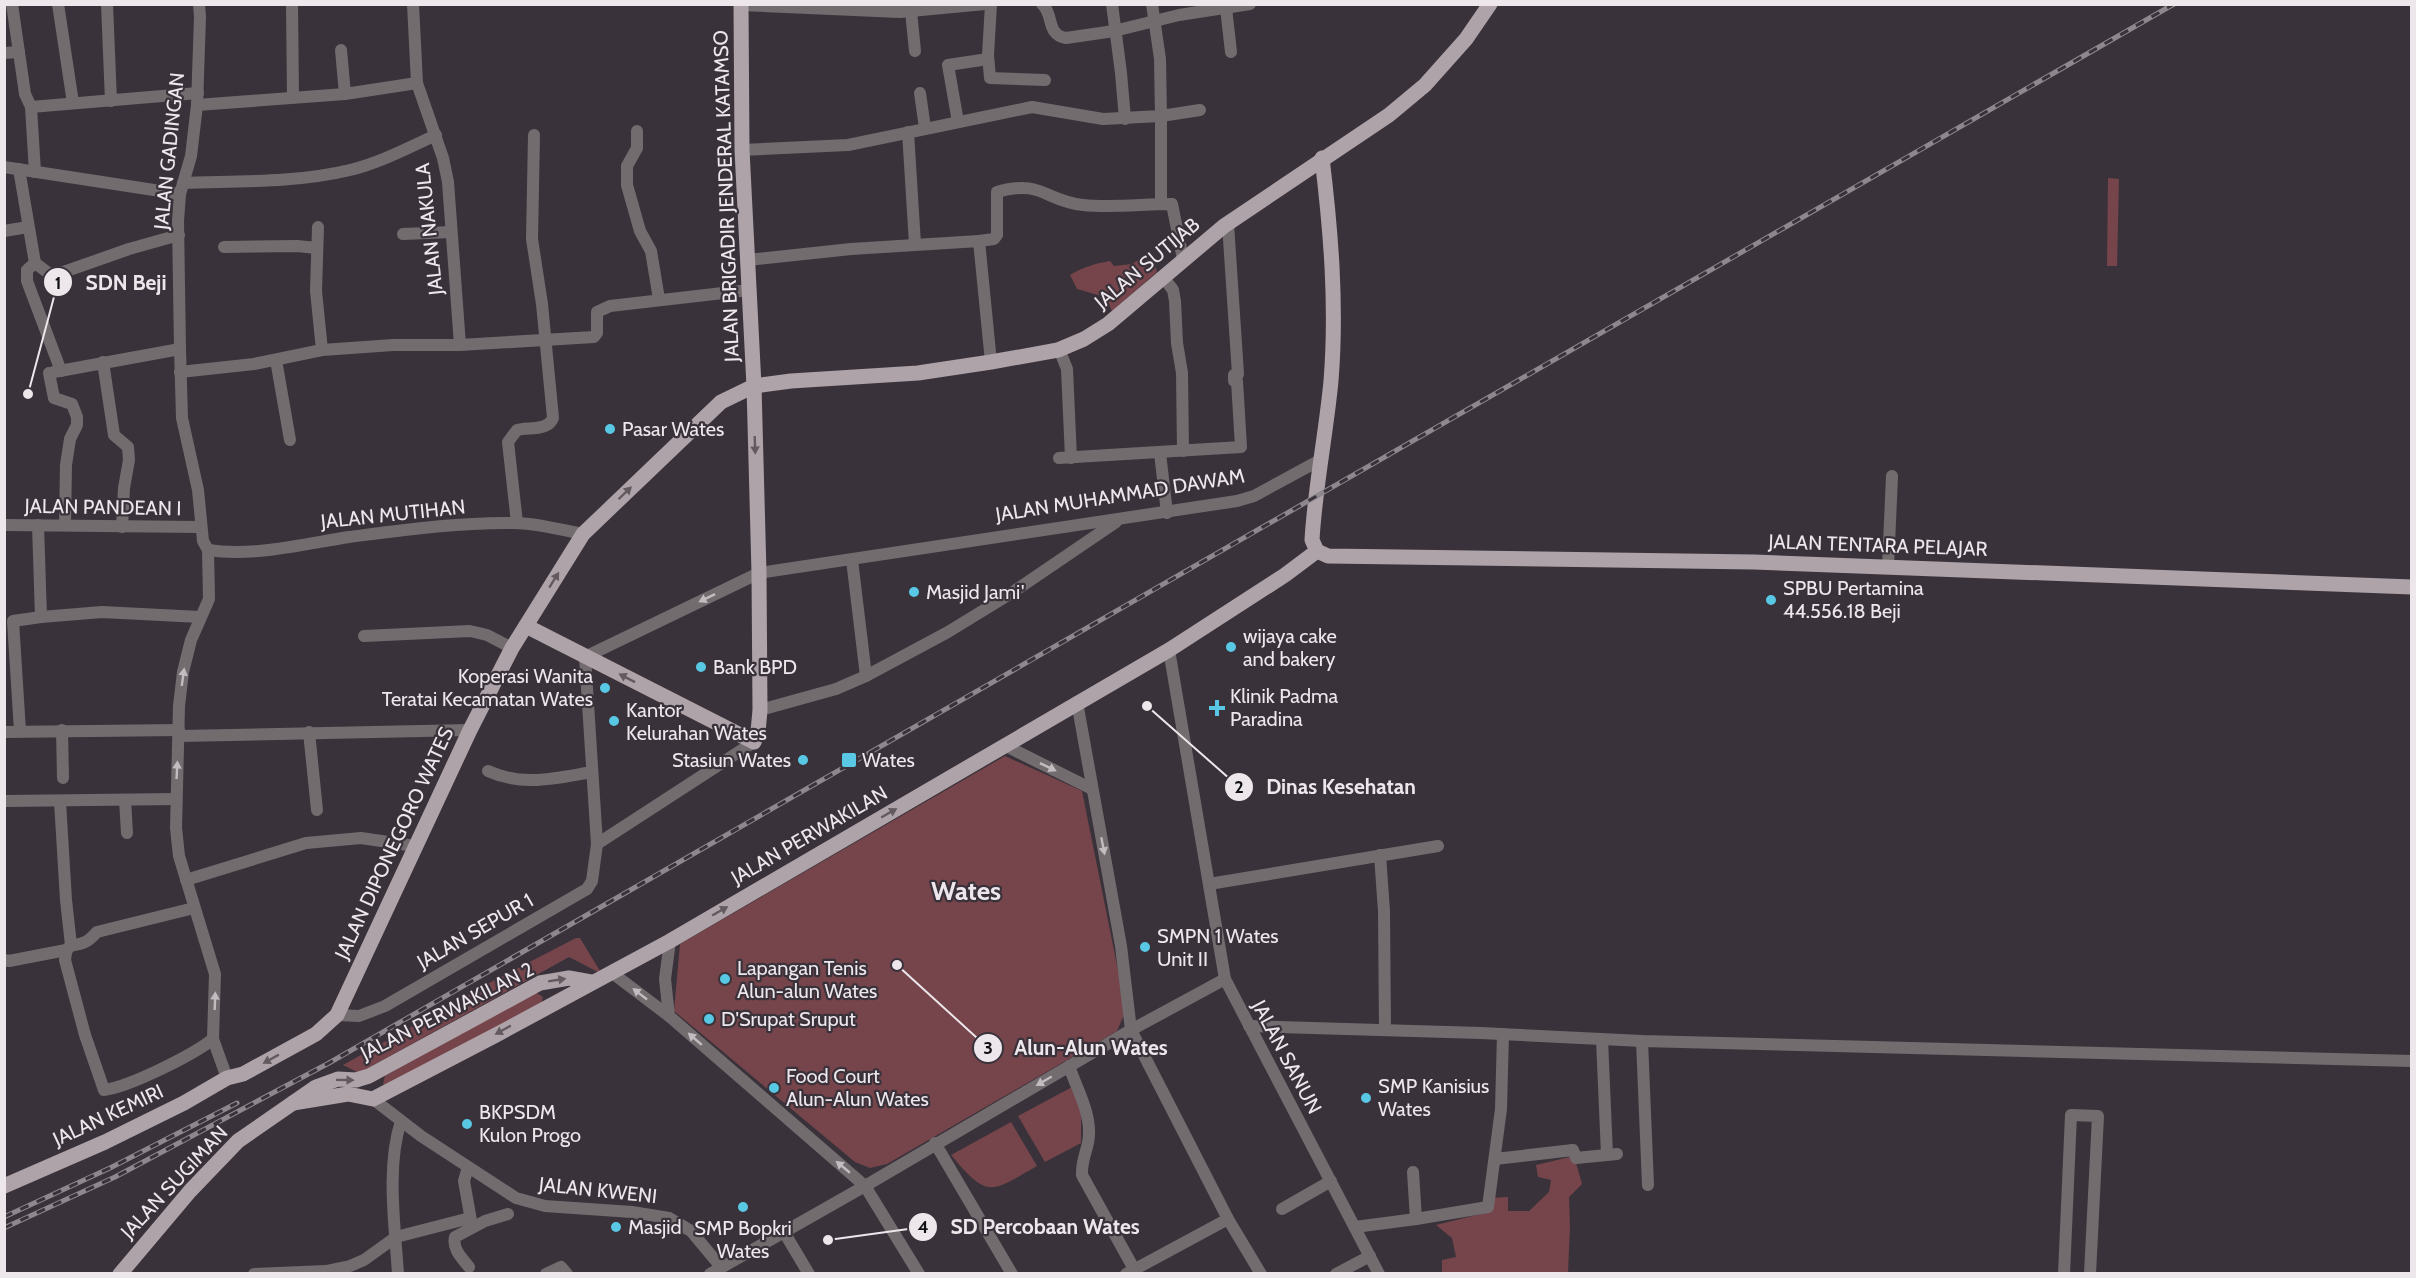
<svg xmlns="http://www.w3.org/2000/svg" width="2416" height="1278" font-family="Cabin,sans-serif">
	<style>
		.green { fill: #75454b }
		.lines { fill: none; stroke-linecap: round; stroke-linejoin: round }
		.minor { stroke: #726c6f; stroke-width: 12 }
		.major { stroke: #aea3a8; stroke-width: 15 }
		.rail-casing { stroke: #8e878d; stroke-width: 5 }
		.rail { stroke: #3a323a; stroke-width: 3; stroke-dasharray: 9; stroke-linecap: butt }
		.oneway { fill: #635a60 }
		.oneway2 { fill: #c2bcc0 }
		.poi-dot { fill: #58c8e4; stroke: #3a323a; stroke-width: 2 }
		.labels { text-anchor: middle; dominant-baseline: central; stroke-width: 4.5; stroke-linejoin: round; paint-order: stroke }
		.street-label { font-size: 20px; fill: #ede7ec; stroke: #3a323a }
		.poi-label { font-size: 20px; fill: #ede7ec; stroke: #3a323a; text-anchor: start }
		.district-label { font-size: 26px; font-weight: bold; fill: #ede7ec; stroke: #3a323a }
		.leader { fill: none; stroke: #ede7ec; stroke-width: 2 }
		.callout-dot { fill: #ede7ec; stroke: #3a323a; stroke-width: 2 }
		.mark-label { font-size: 18px; text-anchor: middle; font-weight: bold; fill: #111 }
		.callout-label { font-size: 21px; text-anchor: middle; font-weight: bold; fill: #ede7ec; stroke: #3a323a; stroke-width: 4.5; stroke-linejoin: round; paint-order: stroke }
	</style>
	<rect width="100%" height="100%" fill="#3a323a"/>
	<g class="green">
		<path d="M2108 178 2119 179 2117 266H2107Z"/>
		<path d="M1151 252 1157 272 1112 311 1105 297 1077 289 1070 275C1081 268 1096 263 1110 261L1114 266 1132 264Z"/>
		<path d="M1005 756 1082 791 1126 1010 1117 1031 887 1164 870 1168 855 1162 674 1011 680 944Z"/>
		<path d="M576 938H580L600 971 598 972 569 957 359 1073 343 1065 491 982Z"/>
		<path d="M535 992 543 997 541 1004 390 1087 383 1084 385 1076Z"/>
		<path d="M1074 1086 1081 1114V1143L1045 1162 1018 1116Z"/>
		<path d="M1011 1122 1037 1166C990 1193 988 1199 951 1155Z"/>
		<path d="M1574 1156 1582 1184 1569 1197 1570 1226 1568 1273H1442V1260L1456 1257 1452 1238 1436 1225 1489 1212 1490 1198 1508 1197V1211H1529L1549 1192 1551 1180 1538 1177 1536 1165Z"/>
	</g>
	<g class="lines">
		<g class="minor">
			<path d="M12 4 25 94 31 107 35 172"/>
			<path d="M58 4 73 103"/>
			<path d="M107 4 111 101"/>
			<path d="M199 4 200 17 197 105 191 156 180 194 178 221 180 349 182 418 198 490 203 541 208 550 209 599 191 640 183 672 179 706 176 828 179 856 215 974 213 1039 227 1078"/>
			<path d="M292 4 293 97"/>
			<path d="M413 4 417 83 443 158 448 182 460 345"/>
			<path d="M991 4 988 55 990 78 1045 80"/>
			<path d="M1042 4C1054 14 1046 35 1066 38L1114 31 1179 15 1250 4"/>
			<path d="M1112 4 1121 73 1125 119"/>
			<path d="M741 5 900 12 985 4"/>
			<path d="M1226 8 1231 52"/>
			<path d="M911 11 915 51"/>
			<path d="M341 50 345 94"/>
			<path d="M4 53 19 52"/>
			<path d="M920 93 925 128"/>
			<path d="M197 105 345 94 417 83"/>
			<path d="M31 107 198 93"/>
			<path d="M958 122 948 65 988 59"/>
			<path d="M637 131V148L627 166V185L640 231 651 251 659 299"/>
			<path d="M908 132 915 244"/>
			<path d="M742 150 848 145 1032 107 1103 119 1161 116 1160 59 1152 4"/>
			<path d="M4 167 180 194"/>
			<path d="M19 169 35 263 27 270V281L61 371"/>
			<path d="M183 183C238 181 296 183 350 170 379 163 408 148 436 135"/>
			<path d="M1161 204V116L1200 110"/>
			<path d="M318 227 316 291 322 350"/>
			<path d="M4 231 28 227"/>
			<path d="M403 234 451 232"/>
			<path d="M979 241 994 239 997 235V192C1042 179 1045 201 1083 205 1112 208 1143 204 1172 204L1183 259"/>
			<path d="M224 247 297 246 317 248"/>
			<path d="M748 260 851 249 979 241 991 362"/>
			<path d="M35 263 51 275H55L129 249 179 235"/>
			<path d="M1163 277 1173 290 1175 301 1177 343 1182 373 1183 451"/>
			<path d="M1059 349 1067 369 1071 458"/>
			<path d="M276 360 290 440"/>
			<path d="M103 362 114 435 128 447 129 460 124 488 122 527"/>
			<path d="M54 372 180 349"/>
			<path d="M180 372 254 364 322 350 393 345H460L594 337 597 333V312L610 306 749 290"/>
			<path d="M49 373 54 398 72 404 77 417V425L70 439 66 465 65 525"/>
			<path d="M1160 453 1167 513"/>
			<path d="M1059 458 1241 447 1237 381H1234V375L1238 374 1228 224"/>
			<path d="M517 523 508 442 517 430C529 427 548 431 553 418L542 304 532 239 534 135"/>
			<path d="M4 525 200 527"/>
			<path d="M208 550C253 557 304 544 349 537 403 530 460 522 514 523 537 523 561 530 583 534"/>
			<path d="M852 560 866 676"/>
			<path d="M1888 567 1892 476"/>
			<path d="M41 617 102 612 200 617"/>
			<path d="M364 636 470 631 487 635 512 648"/>
			<path d="M1169 650 1225 979 1379 1274"/>
			<path d="M1077 702 1121 946 1131 1030 1228 1219 1261 1274"/>
			<path d="M760 710 836 689 866 676 948 632 1010 594 1116 522"/>
			<path d="M62 730 63 778"/>
			<path d="M20 731 13 621 41 617 38 525"/>
			<path d="M4 732 179 730"/>
			<path d="M309 732 317 810"/>
			<path d="M179 736 470 730"/>
			<path d="M1004 745 1092 789"/>
			<path d="M488 771C523 787 556 778 592 772"/>
			<path d="M125 800 127 833"/>
			<path d="M4 801 176 799"/>
			<path d="M60 802 66 900 71 945"/>
			<path d="M597 844 754 742"/>
			<path d="M1380 855 1384 911 1385 1030"/>
			<path d="M186 880 306 843 361 838 415 846"/>
			<path d="M1209 884 1438 846"/>
			<path d="M194 908 97 932C94 935 90 940 85 942 72 948 67 941 65 960L85 1035 104 1090C129 1087 193 1055 213 1039"/>
			<path d="M670 941 665 979 669 1016 865 1186 1131 1030 1225 979"/>
			<path d="M4 960 9 961 66 950"/>
			<path d="M611 972 669 1016"/>
			<path d="M337 1015 359 1016 385 1006 587 889 592 881 597 844 585 657 759 573 1237 501 1254 496 1322 459"/>
			<path d="M1249 1026 1481 1033 1642 1041 2412 1061"/>
			<path d="M1602 1039 1607 1155"/>
			<path d="M1642 1041 1648 1185"/>
			<path d="M1069 1066C1076 1087 1090 1111 1089 1134 1089 1148 1081 1159 1082 1175L1134 1269"/>
			<path d="M373 1099 421 1136 516 1198 545 1206 632 1212 669 1218 691 1231 721 1267"/>
			<path d="M935 1143 1012 1274"/>
			<path d="M1495 1159 1573 1150 1576 1158 1617 1154"/>
			<path d="M468 1167 464 1181 472 1226"/>
			<path d="M1282 1209 1331 1181"/>
			<path d="M1416 1219 1488 1207 1501 1109 1503 1034"/>
			<path d="M1355 1227 1416 1219 1413 1172"/>
			<path d="M784 1232 809 1274"/>
			<path d="M469 1267C462 1258 452 1249 455 1237L485 1221 508 1214"/>
			<path d="M254 1274 326 1271 350 1266 364 1260 396 1237 470 1218"/>
			<path d="M398 1274C395 1226 386 1167 401 1121"/>
			<path d="M546 1274 561 1267 567 1274"/>
			<path d="M710 1274 865 1186 919 1274"/>
			<path d="M1126 1274 1228 1219"/>
			<path d="M1336 1274 1370 1256"/>
			<path d="M2064 1274 2071 1115 2098 1116 2090 1274"/>
		</g>
		<g class="major">
			<path d="M1322 158C1331 232 1337 306 1331 381 1326 434 1315 487 1312 540L1317 551 1328 556 1754 562 2412 587"/>
			<path d="M526 626 754 742 758 732 760 710 759 573 754 386 742 150 741 4"/>
			<path d="M293 1103 348 1094 373 1099 496 1035 670 941 1169 650 1285 575 1317 551"/>
			<path d="M4 1186 105 1142 184 1103 227 1078 243 1074 316 1034 337 1015 470 730 512 648 583 534 721 402 754 386 791 381 918 373 991 362 1058 350 1084 339 1108 324 1224 226 1389 115 1425 85 1466 39 1490 4"/>
			<path d="M120 1274 190 1191 238 1141 316 1087 338 1079 356 1080 369 1076 540 983 569 978 591 982"/>
		</g>
		<g class="rail-casing">
			<g id="rail">
				<path d="M4 1217 110 1168 237 1103"/>
				<path d="M4 1228 115 1177 329 1063 2174 4"/>
			</g>
		</g>
		<use href="#rail" class="rail"/>
	</g>
	<defs><path id="oneway-solid" d="M-6-.8H1V-3.2L6.5 0L1 3.2V.8H-6Z" transform="scale(1.5)"/></defs>
	<g class="oneway">
		<use href="#oneway-solid" transform="translate(755 445) rotate(88)"/>
		<use href="#oneway-solid" transform="translate(625 493) rotate(-44)"/>
		<use href="#oneway-solid" transform="translate(554 580) rotate(-58)"/>
		<use href="#oneway-solid" transform="translate(627 678) rotate(-153)"/>
		<use href="#oneway-solid" transform="translate(889 813) rotate(-30)"/>
		<use href="#oneway-solid" transform="translate(720 911) rotate(-30)"/>
		<use href="#oneway-solid" transform="translate(557 980) rotate(-9)"/>
		<use href="#oneway-solid" transform="translate(503 1030) rotate(151)"/>
		<use href="#oneway-solid" transform="translate(271 1059) rotate(151)"/>
		<use href="#oneway-solid" transform="translate(345 1080) rotate(1)"/>
	</g>
	<g class="oneway2">
		<use href="#oneway-solid" transform="translate(707 598) rotate(154)"/>
		<use href="#oneway-solid" transform="translate(183 677) rotate(-82)"/>
		<use href="#oneway-solid" transform="translate(1048 767) rotate(26)"/>
		<use href="#oneway-solid" transform="translate(177 770) rotate(-87)"/>
		<use href="#oneway-solid" transform="translate(1103 846) rotate(79)"/>
		<use href="#oneway-solid" transform="translate(640 994) rotate(-142)"/>
		<use href="#oneway-solid" transform="translate(215 1001) rotate(-88)"/>
		<use href="#oneway-solid" transform="translate(695 1039) rotate(-139)"/>
		<use href="#oneway-solid" transform="translate(1044 1081) rotate(150)"/>
		<use href="#oneway-solid" transform="translate(843 1167) rotate(-140)"/>
	</g>
	<g class="poi-dot">
		<circle cx="610" cy="429" r="6"/>
		<circle cx="914" cy="592" r="6"/>
		<circle cx="1771" cy="600" r="6"/>
		<circle cx="1231" cy="647" r="6"/>
		<circle cx="701" cy="667" r="6"/>
		<circle cx="605" cy="688" r="6"/>
		<path d="M1214 699h6v6h6v6h-6v6h-6v-6h-6v-6h6z"/>
		<circle cx="614" cy="721" r="6"/>
		<circle cx="803" cy="760" r="6"/>
		<rect x="841" y="752" width="16" height="16" rx="3"/>
		<circle cx="1145" cy="947" r="6"/>
		<circle cx="725" cy="979" r="6"/>
		<circle cx="709" cy="1019" r="6"/>
		<circle cx="774" cy="1088" r="6"/>
		<circle cx="1366" cy="1098" r="6"/>
		<circle cx="467" cy="1124" r="6"/>
		<circle cx="743" cy="1207" r="6"/>
		<circle cx="616" cy="1227" r="6"/>
	</g>
	<g class="labels">
		<g class="street-label">
			<text transform="translate(169 151) rotate(-84)">JALAN GADINGAN</text>
			<text transform="translate(726 196) rotate(-92)">JALAN BRIGADIR JENDERAL KATAMSO</text>
			<text transform="translate(429 229) rotate(-96)">JALAN NAKULA</text>
			<text transform="translate(1147 263) rotate(-40)">JALAN SUTIJAB</text>
			<text transform="translate(1120 495) rotate(-9)">JALAN MUHAMMAD DAWAM</text>
			<text transform="translate(103 507) rotate(1)">JALAN PANDEAN I</text>
			<text transform="translate(393 514) rotate(-6)">JALAN MUTIHAN</text>
			<text transform="translate(1878 545) rotate(2)">JALAN TENTARA PELAJAR</text>
			<text transform="translate(809 835) rotate(-30)">JALAN PERWAKILAN</text>
			<text transform="translate(394 843) rotate(-65)">JALAN DIPONEGORO WATES</text>
			<text transform="translate(475 931) rotate(-30)">JALAN SEPUR 1</text>
			<text transform="translate(447 1011) rotate(-27)">JALAN PERWAKILAN 2</text>
			<text transform="translate(1287 1057) rotate(62)">JALAN SANUN</text>
			<text transform="translate(108 1115) rotate(-25)">JALAN KEMIRI</text>
			<text transform="translate(174 1182) rotate(-47)">JALAN SUGIMAN</text>
			<text transform="translate(598 1190) rotate(6)">JALAN KWENI</text>
		</g>
		<g class="poi-label">
			<text x="622" y="429">Pasar Wates</text>
			<text x="1783" y="588">SPBU Pertamina<tspan x="1783" dy="23">44.556.18 Beji</tspan></text>
			<text x="926" y="592">Masjid Jami'</text>
			<text x="1243" y="636">wijaya cake<tspan x="1243" dy="23">and bakery</tspan></text>
			<text x="713" y="667">Bank BPD</text>
			<text x="593" y="676" text-anchor="end">Koperasi Wanita<tspan x="593" dy="23">Teratai Kecamatan Wates</tspan></text>
			<text x="1230" y="696">Klinik Padma<tspan x="1230" dy="23">Paradina</tspan></text>
			<text x="626" y="710">Kantor<tspan x="626" dy="23">Kelurahan Wates</tspan></text>
			<text x="791" y="760" text-anchor="end">Stasiun Wates</text>
			<text x="862" y="760">Wates</text>
			<text x="1157" y="936">SMPN 1 Wates<tspan x="1157" dy="23">Unit II</tspan></text>
			<text x="737" y="968">Lapangan Tenis<tspan x="737" dy="23">Alun-alun Wates</tspan></text>
			<text x="721" y="1019">D'Srupat Sruput</text>
			<text x="786" y="1076">Food Court<tspan x="786" dy="23">Alun-Alun Wates</tspan></text>
			<text x="1378" y="1086">SMP Kanisius<tspan x="1378" dy="23">Wates</tspan></text>
			<text x="479" y="1112">BKPSDM<tspan x="479" dy="23">Kulon Progo</tspan></text>
			<text x="628" y="1227">Masjid</text>
			<text x="743" y="1228" text-anchor="middle">SMP Bopkri<tspan x="743" dy="23">Wates</tspan></text>
		</g>
		<g class="district-label">
			<text x="966" y="891">Wates</text>
		</g>
	</g>
	<path class="leader" d="M28 394L58 282M1147 706L1239 787M897 965L988 1048M828 1240L923 1227"/>
	<g class="callout-dot">
		<circle cx="28" cy="394" r="6"/>
		<circle cx="1147" cy="706" r="6"/>
		<circle cx="897" cy="965" r="6"/>
		<circle cx="828" cy="1240" r="6"/>
		<circle cx="58" cy="282" r="15"/>
		<circle cx="1239" cy="787" r="15"/>
		<circle cx="988" cy="1048" r="15"/>
		<circle cx="923" cy="1227" r="15"/>
	</g>
	<g class="mark-label">
		<text x="58" y="289">1</text>
		<text x="1239" y="793">2</text>
		<text x="988" y="1054">3</text>
		<text x="923" y="1233">4</text>
	</g>
	<g class="callout-label">
		<text x="126" y="290">SDN Beji</text>
		<text x="1341" y="794">Dinas Kesehatan</text>
		<text x="1091" y="1055">Alun-Alun Wates</text>
		<text x="1045" y="1234">SD Percobaan Wates</text>
	</g>
	<rect width="2416" height="1278" fill="none" stroke="#ede7ec" stroke-width="12"/>
</svg>
